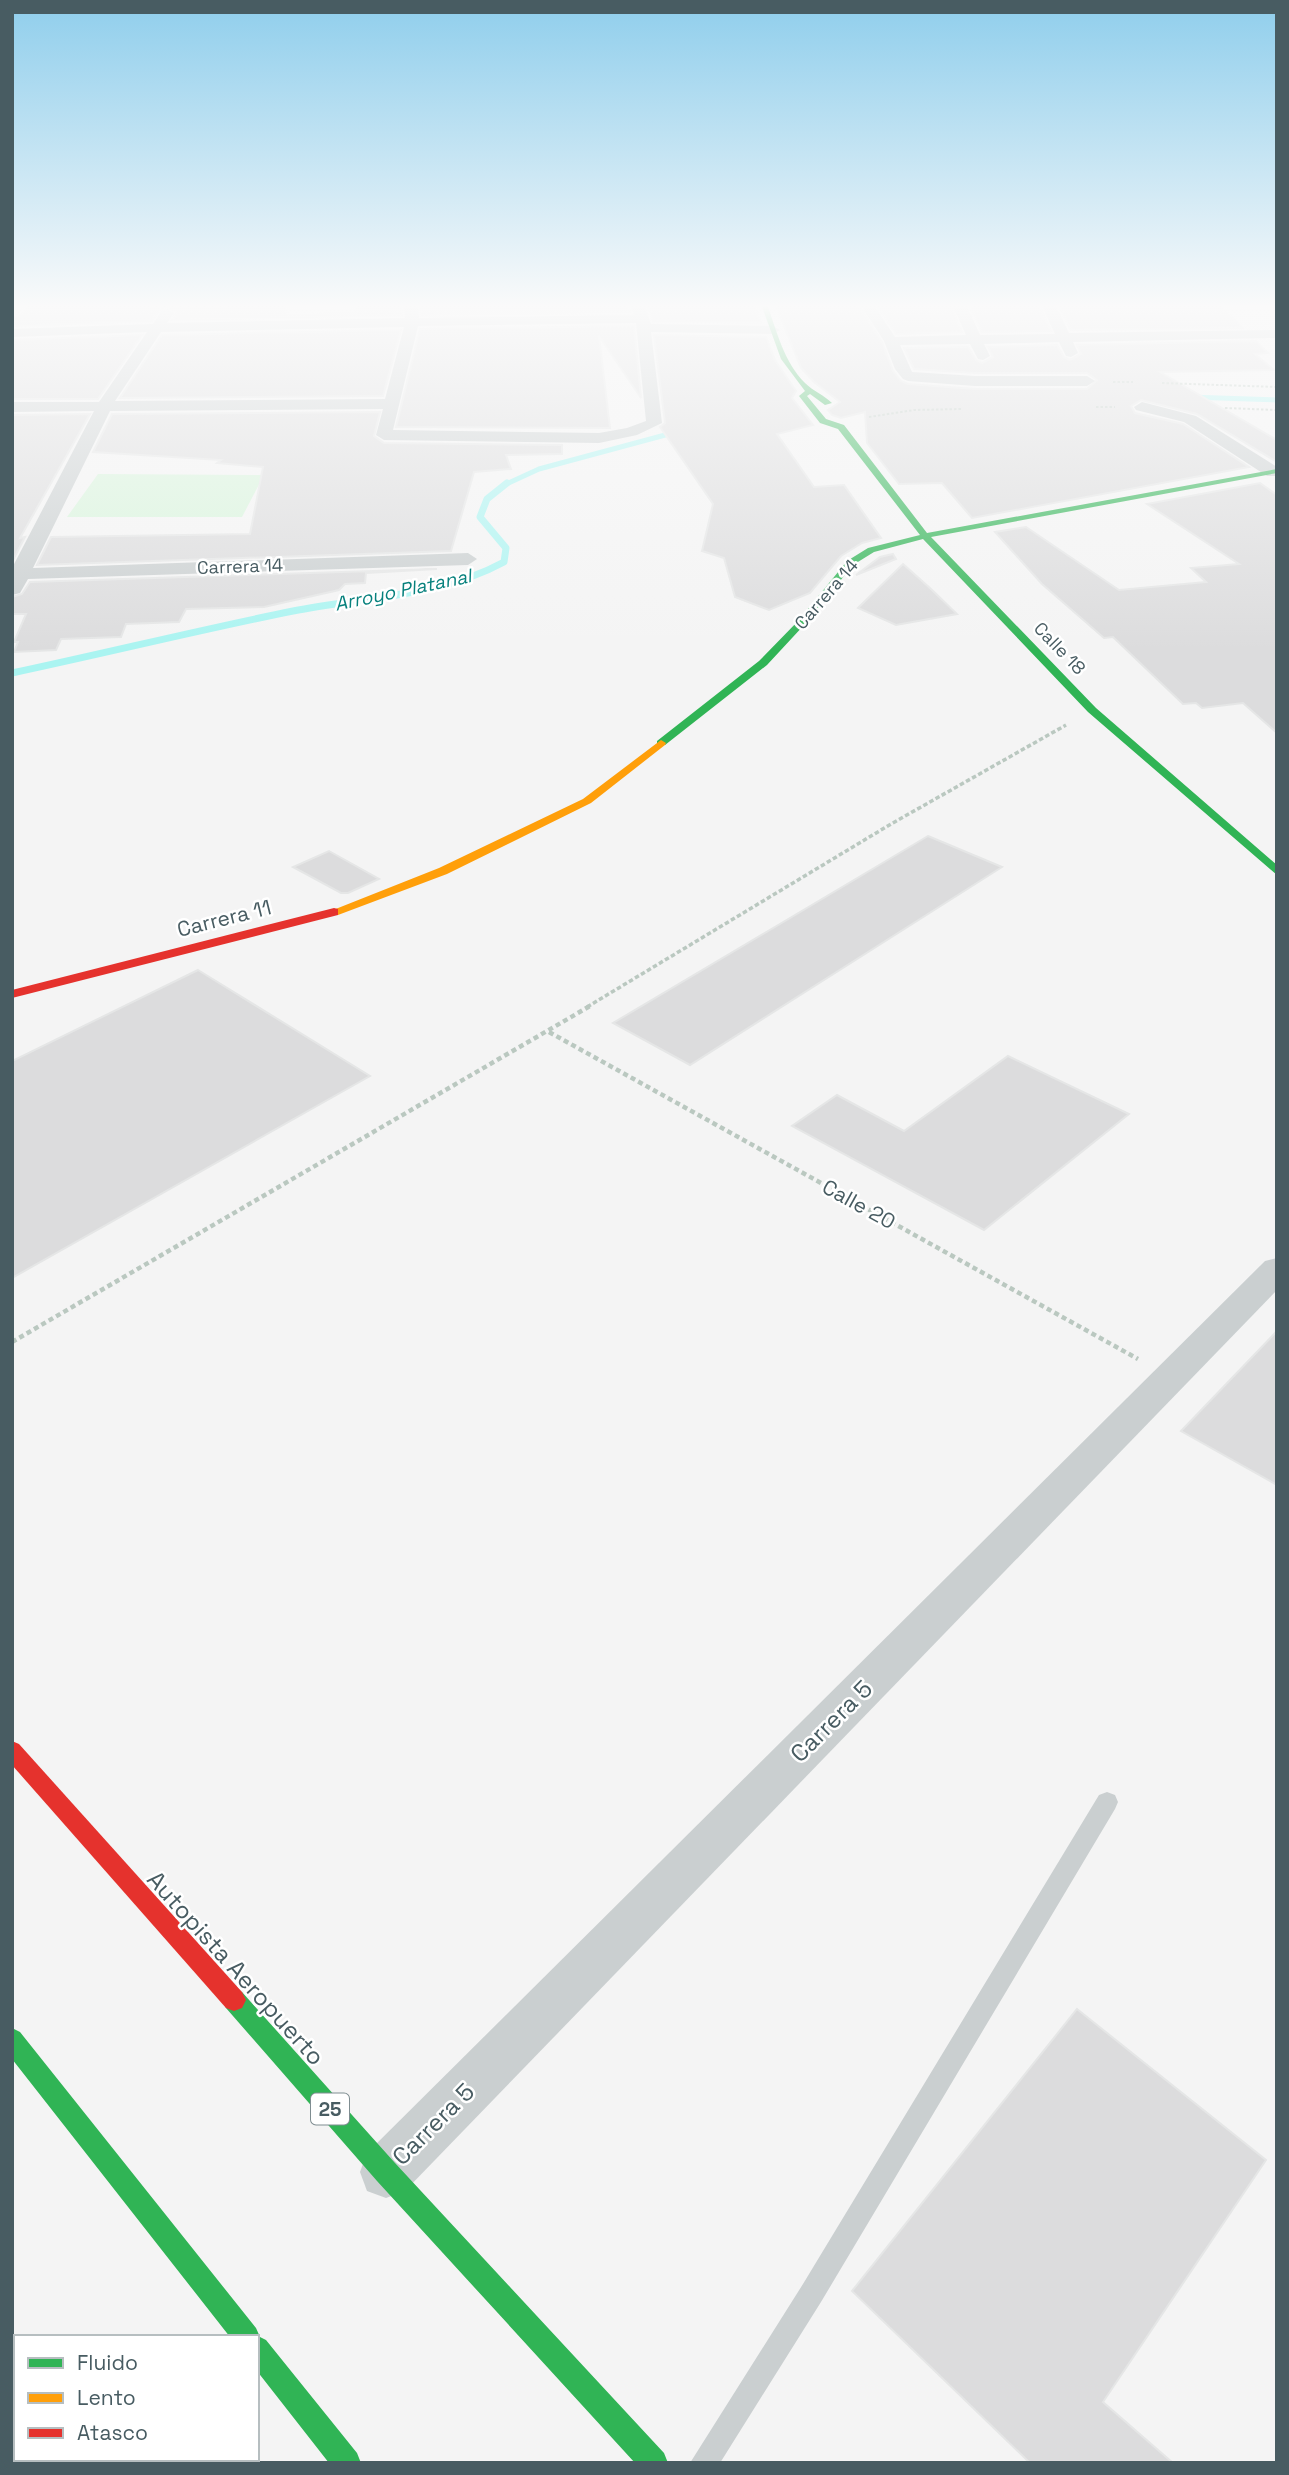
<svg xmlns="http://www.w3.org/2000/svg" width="1289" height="2475" font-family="'Space Grotesk',sans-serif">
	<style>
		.green { fill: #d7f4db }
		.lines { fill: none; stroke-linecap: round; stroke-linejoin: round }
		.stream-far1 { stroke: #aaf4f1; stroke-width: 5 }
		.stream { stroke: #aaf4f1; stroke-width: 7 }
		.building { fill: #dcdcdd; stroke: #e5e6e6; stroke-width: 2 }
		.path-far2 { stroke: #bac8c0; stroke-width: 2; stroke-dasharray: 2.5 2; stroke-linecap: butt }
		.path-far1 { stroke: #bac8c0; stroke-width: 3.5; stroke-dasharray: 4.5 2.5; stroke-linecap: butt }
		.path { stroke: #bac8c0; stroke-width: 4.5; stroke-dasharray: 5 3.5; stroke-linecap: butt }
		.lane { fill: #cacfd0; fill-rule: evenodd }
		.street { fill: #cacfd0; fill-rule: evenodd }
		.fast { fill: #30b455; fill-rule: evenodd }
		.slow { fill: #ff9f0a; fill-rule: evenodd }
		.jam { fill: #e5322d; fill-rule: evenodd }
		.labels { text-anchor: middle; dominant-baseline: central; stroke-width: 5; stroke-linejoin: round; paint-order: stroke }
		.far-street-label { font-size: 18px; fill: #485c62; stroke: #fff }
		.far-water-label { font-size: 19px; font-style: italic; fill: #07817d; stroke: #fff }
		.shield { fill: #fff; stroke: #7f8d91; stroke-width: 2 }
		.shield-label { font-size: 19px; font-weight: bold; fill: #485c62 }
		.street-label { font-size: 21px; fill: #485c62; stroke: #fff }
		.near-street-label { font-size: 24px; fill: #485c62; stroke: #fff }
	</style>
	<rect width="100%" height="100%" fill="#f4f4f4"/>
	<path class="green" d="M98 474 264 475 242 517H67Z"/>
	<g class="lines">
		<g class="stream-far1">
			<path d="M1189 397 1277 400"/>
			<path d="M504 485 539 469 680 431"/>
		</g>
		<path class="stream" d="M12 673C106 653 199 630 293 611 363 597 440 597 504 562L506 548 480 517 487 499 507 483"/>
	</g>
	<g class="building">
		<path d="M29 304H152L151 307H165L160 309 152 321 12 326V317H19Z"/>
		<path d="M287 304 286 315 356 313V304H397L401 305 402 315 172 320 177 312 168 307Z"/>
		<path d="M510 304H628L630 312 421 315V305Z"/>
		<path d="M647 304H754L761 323 653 321Z"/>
		<path d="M775 304H858L882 342 893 371 901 381 908 384 975 389H1087L1097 380 1087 373H975L914 369 904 348 968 347 976 360 982 363 993 357 988 347 1057 345 1064 357 1070 360 1081 354 1077 345 1256 341 1268 353 1255 354 1274 370 1160 372 1277 440V462L1197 414 1141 400 1131 406 1135 413 1183 424 1249 467 972 518 942 483 899 484 867 443 865 412 841 418 832 415 828 410 840 402 814 382 801 368Z"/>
		<path d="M876 304H950L962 332 896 334Z"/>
		<path d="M969 304H1039L1051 331 982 332Z"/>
		<path d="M1058 304H1219L1243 328 1071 330Z"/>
		<path d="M634 326 641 398 599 336 610 428 396 427 420 329Z"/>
		<path d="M401 330 383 396 120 398 162 335Z"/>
		<path d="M142 335 98 399H12V340Z"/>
		<path d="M654 335 766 337 775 360 796 391 792 398 813 425 777 434 814 487 844 485 881 538 862 543 841 556 810 593 769 610 735 597 724 558 702 551 713 504 660 427 665 423Z"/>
		<path d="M380 412 374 436 384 443 562 445V454L506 455 511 469 474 472 451 551 37 565 51 537 250 534 263 467 217 463 221 460 93 452 112 414Z"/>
		<path d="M90 414 20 538 25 537 12 562V415Z"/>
		<path d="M1260 483 1277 495V733L1243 703 1202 708 1196 703 1183 704 1113 637 1104 638 1042 584 995 532 1026 527 1119 590 1206 582 1191 568 1239 564 1147 504Z"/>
		<path d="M893 554 896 559 856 575 880 557Z"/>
		<path d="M903 564 931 589 957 614 896 625 858 608Z"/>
		<path d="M437 569 366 573 365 583 345 584 339 590 264 607 186 609 179 622 126 624 121 637 61 639 56 650 14 652 18 642H14L26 614H12V597L22 594 30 582Z"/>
		<path d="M928 836 1002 867 690 1065 613 1023Z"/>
		<path d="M329 851 379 879 348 893H341L293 867Z"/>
		<path d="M198 970 370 1076 12 1278V1061Z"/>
		<path d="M1008 1056 1129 1114 984 1230 792 1126 837 1095 904 1131Z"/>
		<path d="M1277 1331V1485L1181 1431Z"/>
		<path d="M1077 2009 1266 2160 1103 2402 1173 2463H1030L852 2291Z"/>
	</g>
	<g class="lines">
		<g class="path-far2">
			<path d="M1113 382H1133"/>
			<path d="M1162 383 1277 387"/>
			<path d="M1096 407H1115"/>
			<path d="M1225 408 1277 410"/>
			<path d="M869 417 914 410 961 409"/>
		</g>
		<path class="path-far1" d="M587 1007 891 824 1066 725"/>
		<g class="path">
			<path d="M549 1032 1138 1359"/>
			<path d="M12 1342 590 1006"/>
		</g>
		<path class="lane" d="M1107 1792 1115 1795 1118 1802 1115 1809 821 2302 720 2463H690L803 2284 1099 1795Z"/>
		<g class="street">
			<path d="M404 304H418L419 318 634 315 630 304H644L651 324 773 326 780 330 773 334 651 332 662 423 637 435 599 443 384 440 376 435 383 409 110 411 33 568 468 553 477 559 468 565 28 579 20 593 12 595V568L94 411 12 412V402H99L147 332 12 337V329L153 324 162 310 167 309 174 313 167 323 405 318ZM636 323 646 421 627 428 599 433 393 430 418 326ZM404 327 385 399 115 401 161 332Z"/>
			<path d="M860 304H873L895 337 966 335 952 304H966L980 335 1055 334 1041 304H1055L1069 333 1277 330V338L1073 342 1078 353 1071 357 1066 356 1059 342 984 344 990 356 983 360 978 359 970 344 900 345 912 372 975 376H1087L1095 381 1087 386H975L908 381 903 379 895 369 884 341Z"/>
			<path d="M1142 402 1196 416 1277 467V476H1267L1184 422 1136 410 1134 407Z"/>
			<path d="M1277 1258V1290L405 2191 386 2198 367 2191 360 2172 367 2153 1265 1261Z"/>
		</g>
		<g class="fast">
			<path d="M761 304H767C777 332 784 362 805 383 813 391 824 395 832 403L825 405 810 394 807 396 826 419 844 425 927 533 1277 469V473L931 537 1096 708 1277 865V875L1088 712 923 539 874 552 853 565 805 624 767 665 665 745H657V741L759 661 799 620 847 561 868 548 920 535 838 429 820 423 799 396 805 391 781 359Z"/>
			<path d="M234 1989 242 1992 395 2163 664 2453 668 2463H635L377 2181 226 2008 222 2000 226 1992Z"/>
			<path d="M12 2028 20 2032 256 2328 260 2337 266 2340 357 2453 361 2463H329L257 2371V2337H230L12 2059Z"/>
		</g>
		<path class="slow" d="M661 740 666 743 665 745 591 803 447 874 338 915H330L328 912 439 868 583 799Z"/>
		<g class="jam">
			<path d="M334 908 338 909V915L12 998V990Z"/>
			<path d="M12 1741 19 1744 242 1992 246 2000 242 2008 234 2011 226 2008 12 1765Z"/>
		</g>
	</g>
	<linearGradient id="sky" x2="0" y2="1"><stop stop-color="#8fceec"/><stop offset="0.47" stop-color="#fafafa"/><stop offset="1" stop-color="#fafafa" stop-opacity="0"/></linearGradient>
	<rect width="1289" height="651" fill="url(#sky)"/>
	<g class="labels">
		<g class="far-street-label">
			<text transform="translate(240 566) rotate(-2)">Carrera 14</text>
			<text transform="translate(826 594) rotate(-49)">Carrera 14</text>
			<text transform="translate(1060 648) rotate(46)">Calle 18</text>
		</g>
		<g class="far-water-label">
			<text transform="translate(403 590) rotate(-12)">Arroyo Platanal</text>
		</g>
		<rect class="shield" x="311" y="2093.5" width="38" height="31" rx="5"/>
		<g class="shield-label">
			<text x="330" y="2109">25</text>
		</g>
		<g class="street-label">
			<text transform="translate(224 918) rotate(-14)">Carrera 11</text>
			<text transform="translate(859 1204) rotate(29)">Calle 20</text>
		</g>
		<g class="near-street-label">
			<text transform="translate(831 1721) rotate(-45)">Carrera 5</text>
			<text transform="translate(236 1968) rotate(48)">Autopista Aeropuerto</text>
			<text transform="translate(433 2124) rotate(-45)">Carrera 5</text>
		</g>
	</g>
	<rect width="1289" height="2475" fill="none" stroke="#485c62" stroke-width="28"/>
	<rect x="14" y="2335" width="245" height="126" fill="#ffffff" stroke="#b6bec0" stroke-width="2"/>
	<rect x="28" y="2358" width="35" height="10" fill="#30b455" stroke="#b6bec0" stroke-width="2"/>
	<text x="77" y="2370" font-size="21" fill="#485c62">Fluido</text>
	<rect x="28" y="2393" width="35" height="10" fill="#ff9f0a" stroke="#b6bec0" stroke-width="2"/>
	<text x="77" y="2405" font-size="21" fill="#485c62">Lento</text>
	<rect x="28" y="2428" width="35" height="10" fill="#e5322d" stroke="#b6bec0" stroke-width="2"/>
	<text x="77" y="2440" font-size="21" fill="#485c62">Atasco</text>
</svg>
